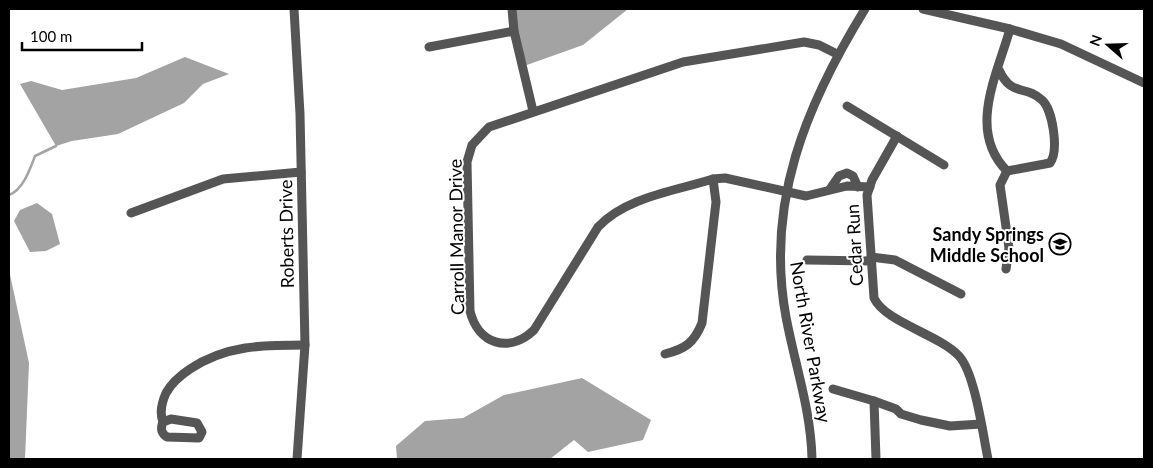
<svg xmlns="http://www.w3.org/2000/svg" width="1153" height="468" font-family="Lato,sans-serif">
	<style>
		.water { fill: #a3a3a3 }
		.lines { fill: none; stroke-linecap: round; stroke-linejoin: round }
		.stream { stroke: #a3a3a3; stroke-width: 2.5 }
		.minor { stroke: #555; stroke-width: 9 }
		.labels { text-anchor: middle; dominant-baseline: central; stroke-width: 4; stroke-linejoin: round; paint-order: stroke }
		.street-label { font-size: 18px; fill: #000; stroke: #fff }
		.poi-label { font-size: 18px; font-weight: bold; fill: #000; stroke: #fff; text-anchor: end }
	</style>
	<rect width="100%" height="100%" fill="#fff"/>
	<g class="water">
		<path d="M515 9H628L583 45 524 66 514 11Z"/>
		<path d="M185 57 229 74 203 84 184 103 118 134 72 141 56 146 20 84 31 81 62 90 136 78Z"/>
		<path d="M37 203 52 214 60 244 46 251 30 252 14 221 20 210Z"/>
		<path d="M9 270 29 363 25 459H9Z"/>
		<path d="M582 378 651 420 643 440 588 452 574 440 550 459H397L396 446 425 421 463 418 504 395Z"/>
	</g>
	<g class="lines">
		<path class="stream" d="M9 195C23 190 30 169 35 156L56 146"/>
		<g class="minor">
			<path d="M294 9 300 114 305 345 297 459"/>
			<path d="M512 9 514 31"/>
			<path d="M923 9 1010 29 1061 44 1144 83"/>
			<path d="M429 47 514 31 533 111"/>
			<path d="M837 54 819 45 804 42 683 62 489 127 472 145 467 162 470 311C478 344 509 354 534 330L598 227C626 197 675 191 713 179L725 178 806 196 847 186 870 187"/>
			<path d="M999 70C1012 98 1025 84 1042 100 1053 110 1059 151 1050 163L1007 171C967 131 997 75 1010 29"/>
			<path d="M847 106 944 165"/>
			<path d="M897 136 872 180 867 195 874 298C885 322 938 334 959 356 975 373 983 435 988 459"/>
			<path d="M830 189 839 176 847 173 853 176 858 187"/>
			<path d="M131 213 223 179 301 172"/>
			<path d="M871 257 895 260 961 294"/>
			<path d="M807 260 871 261"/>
			<path d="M1006 269 1009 248 1000 185 1007 171"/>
			<path d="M665 354C685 349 694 343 702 323L716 202 713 179"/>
			<path d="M833 389 874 401 896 409 901 414 921 420 950 426 981 424"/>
			<path d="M874 401 876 459"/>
			<path d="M171 419 197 423 202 432 199 438 167 437C161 433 160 429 163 422Z"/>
			<path d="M163 422C159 412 162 402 166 393 172 382 181 375 190 369 226 345 263 345 305 345"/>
			<path d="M812 459C811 410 795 365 786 317 765 203 806 105 865 9"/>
		</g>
	</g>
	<defs>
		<g id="school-ring" transform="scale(1.125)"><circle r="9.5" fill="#fff" stroke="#000" stroke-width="1.5"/><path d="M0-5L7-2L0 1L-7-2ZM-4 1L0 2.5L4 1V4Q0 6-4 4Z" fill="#000"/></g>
	</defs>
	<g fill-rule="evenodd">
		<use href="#school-ring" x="1060" y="244"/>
	</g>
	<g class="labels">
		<g class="street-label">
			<text transform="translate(286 234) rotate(-91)">Roberts Drive</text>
			<text transform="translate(456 237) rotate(-91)">Carroll Manor Drive</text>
			<text transform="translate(854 245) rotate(-93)">Cedar Run</text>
			<text transform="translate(811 342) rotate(80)">North River Parkway</text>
		</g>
		<g class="poi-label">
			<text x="1044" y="234">Sandy Springs<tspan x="1044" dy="21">Middle School</tspan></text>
		</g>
	</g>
	<rect width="1153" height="468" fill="none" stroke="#000000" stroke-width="20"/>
	<g transform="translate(1108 45) rotate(290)" stroke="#ffffff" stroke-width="4" paint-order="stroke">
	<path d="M0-4L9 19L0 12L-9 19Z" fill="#000000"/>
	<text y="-8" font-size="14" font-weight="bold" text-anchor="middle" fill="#000000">N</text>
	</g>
	<path d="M22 42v8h120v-8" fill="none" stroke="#000000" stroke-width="2.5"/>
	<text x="30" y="42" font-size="15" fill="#000000" stroke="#ffffff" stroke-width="4" paint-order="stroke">100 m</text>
</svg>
